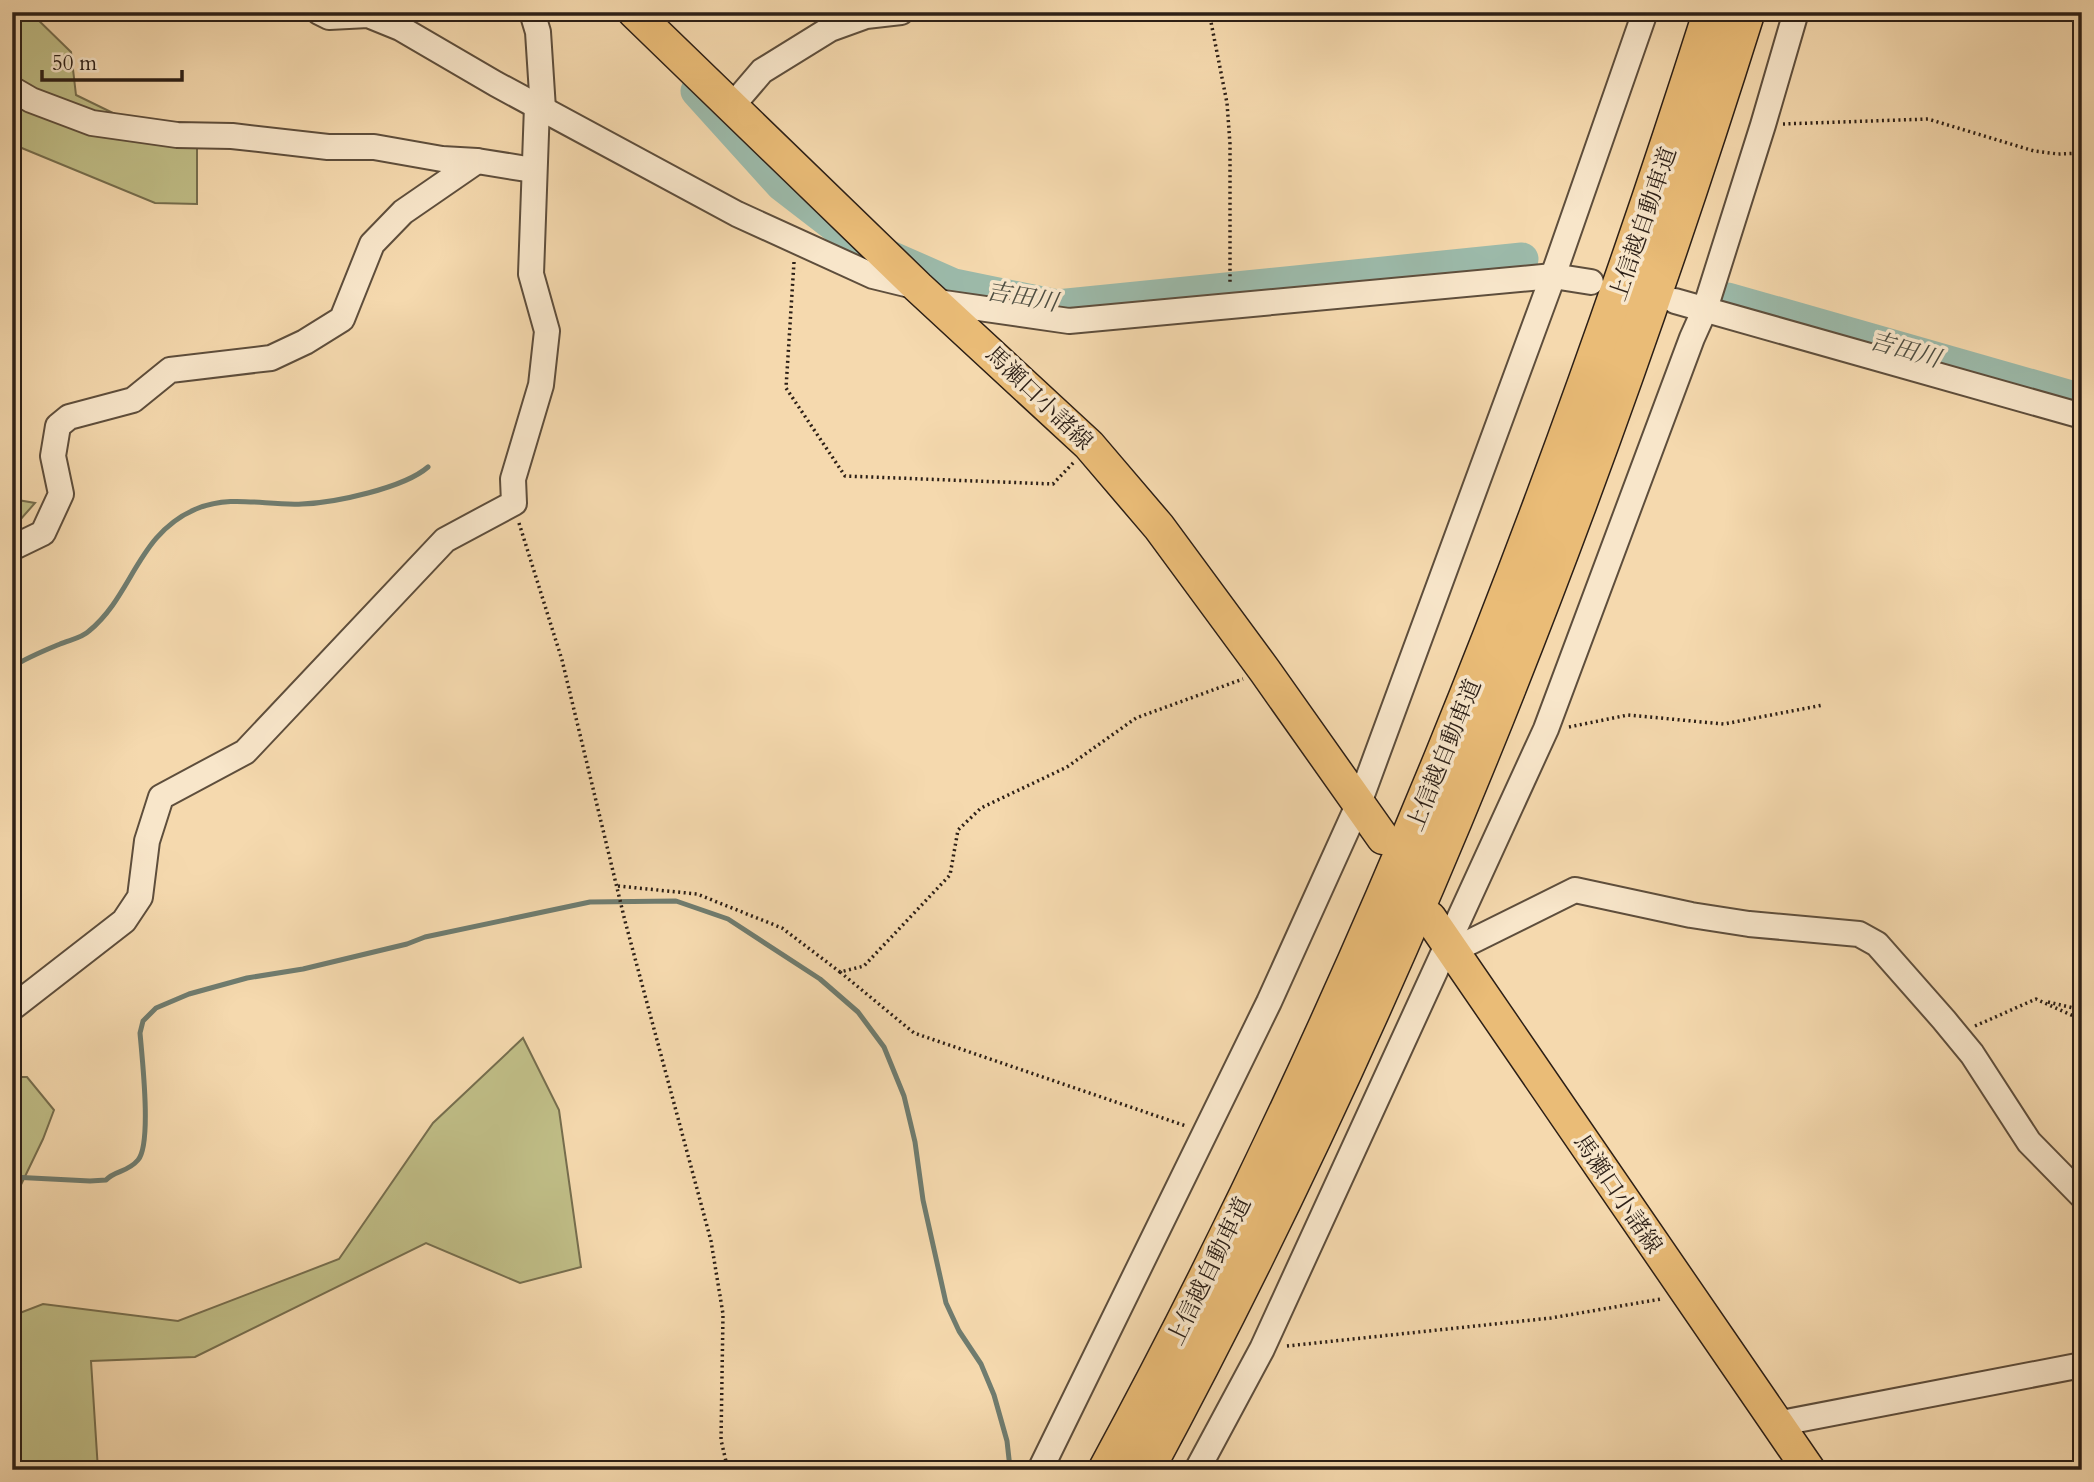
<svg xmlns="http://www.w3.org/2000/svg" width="2094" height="1482" font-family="Cardo,'Noto Serif JP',serif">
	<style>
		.green { fill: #c0be87; stroke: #766e4e; stroke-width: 2 }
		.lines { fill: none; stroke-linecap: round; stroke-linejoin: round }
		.stream { stroke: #6f7c6f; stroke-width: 5 }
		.river { stroke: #9cbaaa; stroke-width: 33 }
		.minor-casing { stroke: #5e4e3c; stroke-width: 28 }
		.major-casing { stroke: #2c1f16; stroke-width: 35 }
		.highway-casing { stroke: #2c1f16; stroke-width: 40 }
		.path { stroke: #2c1f16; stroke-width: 3.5; stroke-dasharray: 2 3.5; stroke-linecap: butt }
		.minor { stroke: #f8e6ca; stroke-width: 24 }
		.major { stroke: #eabc77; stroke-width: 32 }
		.highway { stroke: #eabc77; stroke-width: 37 }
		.labels { text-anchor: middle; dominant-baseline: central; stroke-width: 7; stroke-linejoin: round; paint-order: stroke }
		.street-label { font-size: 23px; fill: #2c1f16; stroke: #f8e6ca }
		.water-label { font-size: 24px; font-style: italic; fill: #4e4e42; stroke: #f8e6ca }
	</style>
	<rect width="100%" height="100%" fill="#f5d9ae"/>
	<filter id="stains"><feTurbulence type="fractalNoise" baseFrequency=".00286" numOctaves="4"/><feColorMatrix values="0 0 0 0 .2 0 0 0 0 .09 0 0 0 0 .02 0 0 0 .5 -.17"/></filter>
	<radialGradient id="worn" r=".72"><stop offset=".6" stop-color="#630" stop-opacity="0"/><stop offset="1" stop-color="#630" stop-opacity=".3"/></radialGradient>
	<g class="green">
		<path d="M12 12H30L71 52 76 95 117 115 197 126V204L155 203 12 144Z"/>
		<path d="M12 499 35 503 12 529Z"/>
		<path d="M523 1038 559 1110 581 1267 520 1283 426 1243 195 1357 91 1361 98 1470H12V1316L43 1304 178 1321 339 1259 433 1123Z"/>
		<path d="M12 1077H27L54 1110 43 1139 18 1191 12 1194Z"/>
	</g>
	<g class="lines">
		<g class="stream">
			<path d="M12 667C28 657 43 651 60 644 69 640 82 638 89 631 133 595 137 534 196 509 231 494 266 506 302 504 334 503 404 488 428 467"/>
			<path d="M12 1177 90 1181 106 1180C115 1170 127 1173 138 1160 152 1144 142 1057 140 1033L143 1021 156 1008 189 994 247 978 303 969 407 944 425 937 590 902 676 901 728 919 820 979 858 1012 884 1047 904 1096 915 1142 923 1200 946 1303 959 1331 981 1364 994 1395 1007 1441 1010 1468"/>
		</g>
		<g class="river">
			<path d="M697 91 782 185 856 242 954 285 1057 306 1522 259"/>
			<path d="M1728 299 2082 400"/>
		</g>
		<g class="minor-casing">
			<g id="minor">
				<path d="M319 12 329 17 368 15 400 28 496 84 737 214 873 276 918 287"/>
				<path d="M532 12 538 32 543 109"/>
				<path d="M12 89 31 100 92 123 177 135 232 136 328 147H374L442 159 477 161 533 170"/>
				<path d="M732 106 762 71 830 29 866 16 901 12"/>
				<path d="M1675 301 2082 416"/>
				<path d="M937 302 1069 321 1553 276 1591 282"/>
				<path d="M12 548 43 533 61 494 53 456 58 426 69 417 133 400 170 370 271 358 305 342 342 319 372 244 403 212 477 161"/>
				<path d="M1452 951 1575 890 1691 915 1749 924 1859 934 1877 944 1944 1020 1972 1054 2029 1142 2082 1196"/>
				<path d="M12 1008 124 921 140 897 147 841 161 797 245 752 445 540 514 503 513 479 541 385 547 331 531 274 537 106"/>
				<path d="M1776 1424 2082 1365"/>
				<path d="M1040 1470 1269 1002 1359 803 1553 276 1645 12"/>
				<path d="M1197 1470 1262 1349 1546 729 1692 338 1705 309 1763 125 1796 12"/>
			</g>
		</g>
		<g class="major-casing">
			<g id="major">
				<path d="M634 12 918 287 1089 445 1159 527 1265 671 1383 838"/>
				<path d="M1430 918 1809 1470"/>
			</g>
		</g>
		<g class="highway-casing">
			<g id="highway">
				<path d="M1107 1470C1359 1006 1552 514 1712 12"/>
				<path d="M1145 1470C1395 1006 1588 514 1746 12"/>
			</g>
		</g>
		<g class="path">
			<path d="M1209 12 1227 103 1230 144V285"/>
			<path d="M1783 124 1928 119 2034 151 2058 154 2082 153"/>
			<path d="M794 262 786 388 845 476 1053 484 1074 462"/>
			<path d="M519 523 562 660 625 921 711 1241 723 1314 721 1440 728 1470"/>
			<path d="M1569 727 1628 715 1724 724 1823 705"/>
			<path d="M618 886 697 894 782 928 840 972 864 966 950 875 958 830 981 808 1067 767 1136 718 1243 679"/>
			<path d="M840 972 914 1033 1186 1126"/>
			<path d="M2048 1002 2082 1010"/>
			<path d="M1975 1026 2036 999 2082 1020"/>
			<path d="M1287 1346 1551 1318 1661 1299"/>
		</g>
		<use href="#minor" class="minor"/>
		<use href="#major" class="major"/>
		<use href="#highway" class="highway"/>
	</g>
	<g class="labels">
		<g class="street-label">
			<text transform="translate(1643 224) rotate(-71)">上信越自動車道</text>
			<text transform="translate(1039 398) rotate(44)">馬瀬口小諸線</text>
			<text transform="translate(1444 755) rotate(-68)">上信越自動車道</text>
			<text transform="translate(1618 1194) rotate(56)">馬瀬口小諸線</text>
			<text transform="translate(1209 1271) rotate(-64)">上信越自動車道</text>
		</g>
		<g class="water-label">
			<text transform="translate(1022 297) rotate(10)">吉田川</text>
			<text transform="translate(1905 350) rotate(16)">吉田川</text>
		</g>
	</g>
	<rect width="2094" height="1482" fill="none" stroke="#f5d9ae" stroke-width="42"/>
	<rect x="14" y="14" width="2066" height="1454" fill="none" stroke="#2c1f16" stroke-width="3.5"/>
	<rect x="21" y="21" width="2052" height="1440" fill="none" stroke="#2c1f16" stroke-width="2"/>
	<path d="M42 70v10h140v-10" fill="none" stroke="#2c1f16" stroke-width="3.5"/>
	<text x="52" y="70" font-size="21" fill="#2c1f16" stroke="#f8e6ca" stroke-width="5" paint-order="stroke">50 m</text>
	<rect width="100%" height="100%" filter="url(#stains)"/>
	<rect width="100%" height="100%" fill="url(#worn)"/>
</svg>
